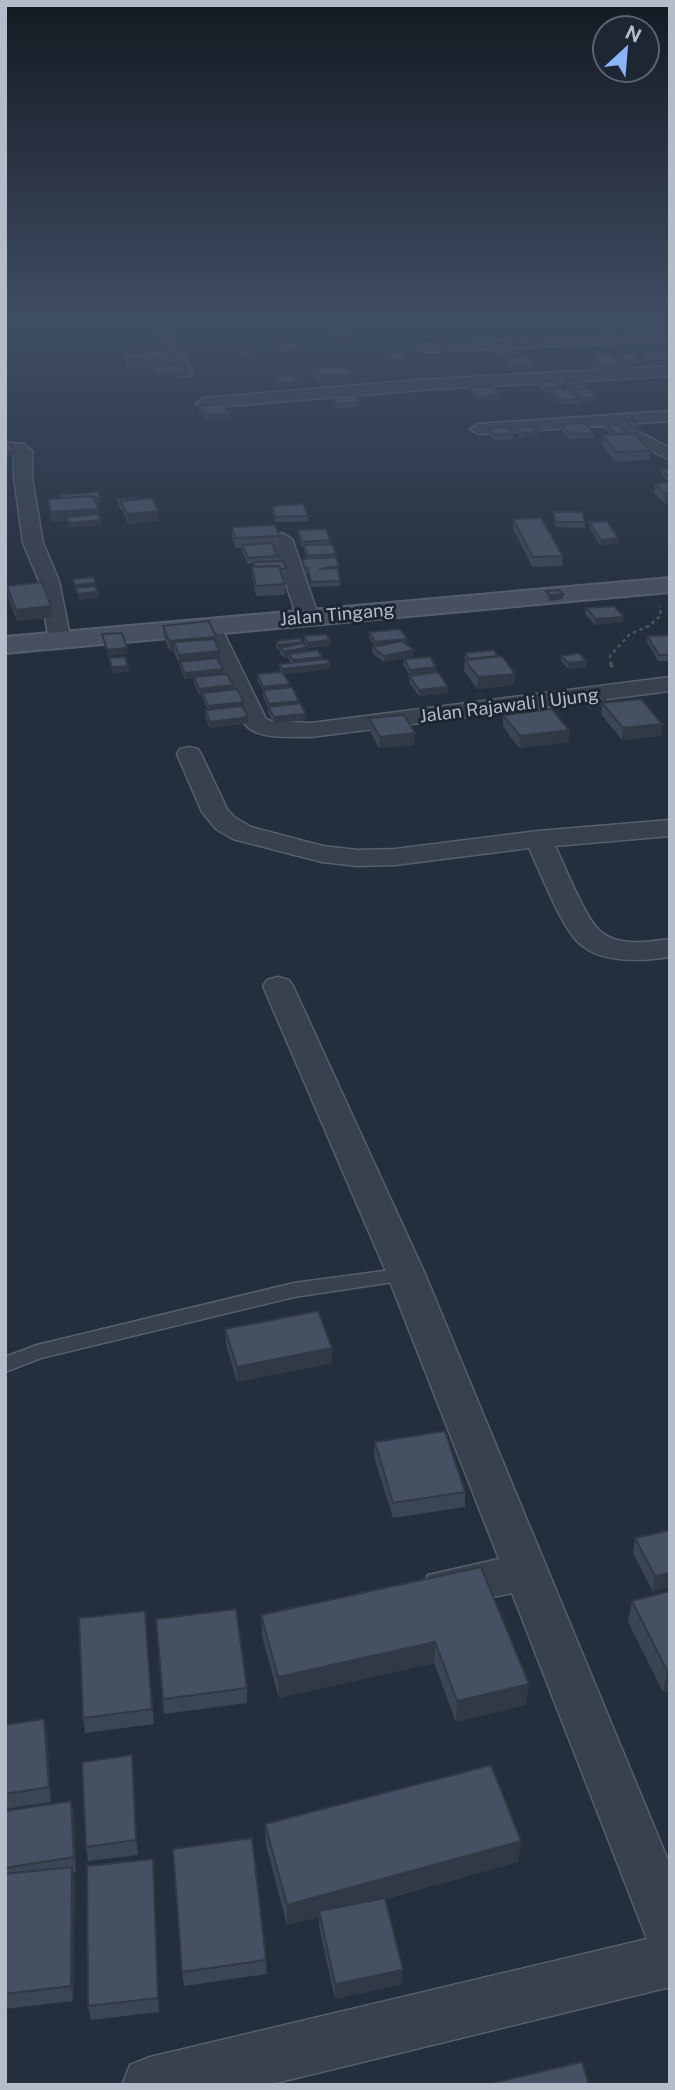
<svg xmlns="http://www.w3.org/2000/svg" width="675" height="2090" font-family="'Public Sans',sans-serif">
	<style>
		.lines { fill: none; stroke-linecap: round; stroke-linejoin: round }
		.lane-casing { stroke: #565f6c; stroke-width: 3 }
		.street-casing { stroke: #565f6c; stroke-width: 3 }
		.secondary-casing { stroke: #565f6c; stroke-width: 4 }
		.path-far1 { stroke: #44595c; stroke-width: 2.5; stroke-dasharray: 3.5 3.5; stroke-linecap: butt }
		.path { stroke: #44595c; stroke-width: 3.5; stroke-dasharray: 4.5 4.5; stroke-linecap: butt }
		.lane { fill: #38414e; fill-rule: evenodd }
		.street { fill: #38414e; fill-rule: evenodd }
		.secondary { fill: #465061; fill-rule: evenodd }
		.wall { fill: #3b4654 }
		.shaded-wall { fill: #303945 }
		.building { fill: #455162; stroke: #303945; stroke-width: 2 }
		.labels { text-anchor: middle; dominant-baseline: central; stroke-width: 6; stroke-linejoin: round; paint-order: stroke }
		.far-street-label { font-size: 18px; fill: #b4bcc9; stroke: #1d2633 }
	</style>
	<rect width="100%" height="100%" fill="#242f3e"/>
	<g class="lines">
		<g class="lane-casing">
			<path id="lane" d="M406 1268 413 1269 415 1274 413 1279 294 1297 41 1358 5 1372V1357L37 1345 294 1283Z"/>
		</g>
		<g class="street-casing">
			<g id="street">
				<path d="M150 322H164L193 373 190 376H180Z"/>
				<path d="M323 322H338L352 336 350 339H340Z"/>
				<path d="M670 333V341L423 352 416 348 423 344Z"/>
				<path d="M670 366V376L434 389 204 408 196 403 204 398 434 379Z"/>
				<path d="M670 411V421L624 424 670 448V460L602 426 478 434 470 429 478 424Z"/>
				<path d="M5 443 24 444 32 451V477L43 543 59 581 71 641 68 646H52L49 641 39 581 23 543 14 477V453H5Z"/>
				<path d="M282 533 292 539 318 615 314 619H300L296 615 272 539Z"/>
				<path d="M210 621 218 622 221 627 266 719 271 721 311 723 670 677V691L311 737C291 736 257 741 244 723L199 627 202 622Z"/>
				<path d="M189 747 198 749 201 754 227 809 234 817 251 827 323 846 357 850 395 849 538 831 670 820V836L555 846C565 866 585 919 601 932 619 947 649 942 670 939V957C643 961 602 964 580 944 561 927 541 873 529 848L395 865 357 866 322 862 233 839 216 829 202 812 177 754 180 749Z"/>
				<path d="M278 977 289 980 293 986 425 1274 670 1865V1987L268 2085H122L130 2065 150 2057 647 1939 512 1593 444 1607 428 1601 422 1588 428 1575 499 1559 387 1274 263 986 267 980Z"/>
			</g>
		</g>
		<g class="secondary-casing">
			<path id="secondary" d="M670 578V592L5 653V637Z"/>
		</g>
		<path class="path-far1" d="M611 665 610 656 630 634 649 626 661 615 659 606"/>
		<path class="path" d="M611 663 612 669"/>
		<use href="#lane" class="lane"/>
		<use href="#street" class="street"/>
		<use href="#secondary" class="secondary"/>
	</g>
	<g class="wall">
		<rect x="200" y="322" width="9" height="3"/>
		<path d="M303 322 328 327V331L307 332 303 326Z"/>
		<path d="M275 344 301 348V353L282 354 275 348Z"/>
		<path d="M205 346 227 352 210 354 206 350Z"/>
		<path d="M486 346 512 354 500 359 486 350Z"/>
		<path d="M124 353 169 357V365L127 368 125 361Z"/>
		<path d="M642 353 670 354 652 365 642 357Z"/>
		<path d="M386 354 409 359V364L393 365 386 358Z"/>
		<path d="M591 354 621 365 620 370H601L591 359Z"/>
		<path d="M618 354 640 360V364L624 365 617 359Z"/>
		<path d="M505 359 534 364 533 368 512 369 505 363Z"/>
		<path d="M150 368 184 371V376L156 378 151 372Z"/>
		<path d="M312 368 351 382 321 385 312 376Z"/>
		<path d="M275 376 299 386 283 387 275 381Z"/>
		<path d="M566 381 584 385V389L597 397V401L583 402 577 397 579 399V404L561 405 551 394V392L546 393 540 387 541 382 562 387V389L574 394V390L581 389 570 390 566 385Z"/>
		<path d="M469 388 501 395V400L478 401 469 392Z"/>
		<path d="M332 395 360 403V407L336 408 332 400Z"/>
		<path d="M198 406 230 418 207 420 198 410Z"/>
		<path d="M626 421 640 428V432L634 433 625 425Z"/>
		<path d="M561 424 594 433V438L569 439 560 429Z"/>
		<path d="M607 426 628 434 650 451 649 460 615 462 601 444 602 435H612L606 430Z"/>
		<path d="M515 427 538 432V436L522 438 515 432Z"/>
		<path d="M488 428 514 434 513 439 494 440 488 432Z"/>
		<path d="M670 468V502L664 503 654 493 655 484 669 483 661 473V469Z"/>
		<path d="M61 495 101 502 96 503 101 525 69 528 67 521 52 522 49 509 48 499 62 498Z"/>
		<path d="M117 499 127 500 138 499 159 521 128 524 122 509H120Z"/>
		<path d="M272 506 308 516V521L276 522 272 511Z"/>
		<path d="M553 512 585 522V528L556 527 553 517Z"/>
		<path d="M513 519 563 556 562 566 532 567 513 529Z"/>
		<path d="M589 522 618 543 600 545 589 527Z"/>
		<path d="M232 527 279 536V546H273L278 556V561L286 569V575H282L285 584V595L256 596 252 577V567H254V563L248 564 242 551V548H236L232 537Z"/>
		<path d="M298 530 330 540V544L336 554 340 586 311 587 308 573H305L302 564V559H307L304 550V547H302L298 535Z"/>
		<path d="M7 586 52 617 17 621 8 596Z"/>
		<path d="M546 591 563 594V599L549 601 546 597Z"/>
		<path d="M586 608 623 622 595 625 585 614Z"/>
		<path d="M163 626 217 644 220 651V663L223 669V674L233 685V690L244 702V708H243L248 717V723L210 728 205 716V710H208L203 699 202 694 199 695 194 683V678L185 679 174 652H170L163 636Z"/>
		<path d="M369 632 407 639V645L413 656 384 662 372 653V647H375L369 638Z"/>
		<path d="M304 636 330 646 308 648V652L322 657V659L330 669 284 674 290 687 299 701V703L306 714V720L274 723 268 713V708L263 696V691L257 680V674L281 672 280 670 279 664 290 663 288 657 285 658 280 654V651H278L276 646V641L303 642 306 645 304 642Z"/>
		<path d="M647 636 670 637V661H658L647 642Z"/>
		<path d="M465 653 498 656 515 674 514 685 477 689 464 671Z"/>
		<path d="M561 656 586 661V667L568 669 561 661Z"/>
		<path d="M404 659 436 667V673L448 693 419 696 409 682 410 675 403 665Z"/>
		<path d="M584 695 662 724 661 736 622 740 601 714 602 706 589 708 584 701Z"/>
		<path d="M503 715 569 730 568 742 519 748 503 726Z"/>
		<path d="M369 718 414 745 379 748 369 730Z"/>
		<path d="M225 1329 332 1363 237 1382 226 1344Z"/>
		<path d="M375 1442 465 1492V1507L393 1518 374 1457Z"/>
		<path d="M670 1530 653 1592 633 1553 635 1538Z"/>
		<path d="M481 1567 526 1705 456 1722 434 1663 279 1698 262 1636 261 1615Z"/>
		<path d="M670 1591V1691L663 1692 628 1622 632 1601Z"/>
		<path d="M145 1611 154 1724 85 1733 83 1718Z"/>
		<path d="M156 1619 247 1688V1703L164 1714Z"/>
		<path d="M44 1719 47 1734 51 1802 5 1809V1725Z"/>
		<path d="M132 1755 138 1855 88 1861 86 1847Z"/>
		<path d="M71 1801 74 1816 76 1872H73L75 1882 73 2001 5 2009V1811Z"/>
		<path d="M265 1824 521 1841 518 1862 385 1899 403 1970 402 1984 335 1999 319 1926V1917L287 1925 266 1845Z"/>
		<path d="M154 1874 159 2012 91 2020 88 2006Z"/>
		<path d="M266 1960 267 1974 184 1986 182 1972Z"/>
	</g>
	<g class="shaded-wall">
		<path d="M227 348V352L210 354V350Z"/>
		<path d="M301 348V353L282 354V350Z"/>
		<path d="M512 354 511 358 500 359V355Z"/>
		<path d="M257 355V359L241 361V356Z"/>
		<path d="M409 359V364L393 365V361Z"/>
		<path d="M670 360V364L652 365V361Z"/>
		<path d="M534 364 533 368 512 369V365Z"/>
		<path d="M184 371V376L156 378 155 374Z"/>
		<path d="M352 374 351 382 321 385V376Z"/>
		<path d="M299 381V386L283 387V383Z"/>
		<path d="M501 395V400L478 401V397Z"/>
		<path d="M597 397V401L583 402V398Z"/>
		<path d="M230 413V418L207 420 206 415Z"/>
		<path d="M538 432V436L522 438V433Z"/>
		<path d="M14 451 15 455 5 456V452Z"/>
		<path d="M665 493H670V502L664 503Z"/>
		<path d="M100 497 101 502 64 505V500Z"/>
		<path d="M98 509 99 518 67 517V521L52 522 51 512Z"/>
		<path d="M158 511 159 521 128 524 127 514Z"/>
		<path d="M100 520 101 525 69 528V523Z"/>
		<path d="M618 538V543L600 545 601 540Z"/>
		<path d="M96 583 97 589 76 591 75 585Z"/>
		<path d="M98 592 99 598 78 600V594Z"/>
		<path d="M563 594V599L549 601 550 595Z"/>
		<path d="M51 606 52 617 17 621 16 610Z"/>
		<path d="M624 617 623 622 595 625 596 619Z"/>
		<path d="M216 637 217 648 174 642V652H170L169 641Z"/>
		<path d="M407 639V645L375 648V642Z"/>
		<path d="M330 640V646L308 648V653L288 654V657L285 658 284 652 280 648V651H278V645L303 642V648L308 647V643Z"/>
		<path d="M127 648 128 654 107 656V650Z"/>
		<path d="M414 650 413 656 384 662V656Z"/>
		<path d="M220 651V663L182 666 180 662 179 666V655Z"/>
		<path d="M322 657V663L293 666V660Z"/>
		<path d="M586 661V667L568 669V663Z"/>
		<path d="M330 664V669L282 674V669Z"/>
		<path d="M128 666 129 672 112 673V667Z"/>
		<path d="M436 667V673L410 675V670Z"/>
		<path d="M223 669V675L185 679V673Z"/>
		<path d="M515 674 514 685 477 689 478 677Z"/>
		<path d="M290 684V690L264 693 263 687Z"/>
		<path d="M233 685V691L199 695V689Z"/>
		<path d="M448 687V693L419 696V690Z"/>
		<path d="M605 700 604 705 602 703V706L589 708 590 702Z"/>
		<path d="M299 701V707L269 710V704Z"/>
		<path d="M244 702V708L209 712V706Z"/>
		<path d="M306 714V720L274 723V717Z"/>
		<path d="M248 717V723L210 728V722Z"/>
		<path d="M662 724 661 736 622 740 623 728Z"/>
		<path d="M569 730 568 742 519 748 520 736Z"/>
		<path d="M415 733 414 745 379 748 380 737Z"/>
		<path d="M332 1348V1363L237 1382V1367Z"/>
		<path d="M670 1573V1587L653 1592 655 1576Z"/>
		<path d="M435 1642 434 1663 279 1698 278 1677Z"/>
		<path d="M670 1670V1691L663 1692 667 1671Z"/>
		<path d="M529 1684 526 1705 456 1722 457 1701Z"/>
		<path d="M44 1719 47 1734 51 1802 49 1787Z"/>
		<path d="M132 1755 133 1770 138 1855 136 1840Z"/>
		<path d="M71 1801 74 1816 76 1872 74 1857Z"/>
		<path d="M521 1841 518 1862 320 1916 319 1911V1917L287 1925V1905Z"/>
		<path d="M153 1859 154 1874 159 2012 158 1998Z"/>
		<path d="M72 1867 75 1882 73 2001 71 1986Z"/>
		<path d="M403 1970 402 1984 335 1999V1984Z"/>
	</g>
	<g class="building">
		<path d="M304 322H324L328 327 307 328Z"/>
		<path d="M294 343 301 348 282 350 275 344Z"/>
		<path d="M222 344 227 348 210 350 205 346Z"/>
		<path d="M498 345 512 354 500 355 486 346Z"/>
		<path d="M663 348 670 354V360L652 361 642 353 663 352Z"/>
		<path d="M253 350 257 355 241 356 236 351Z"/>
		<path d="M166 351 169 357 126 359 124 353Z"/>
		<path d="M402 353 409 359 393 361 386 354Z"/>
		<path d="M591 354H610L621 365 602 366Z"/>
		<path d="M618 354H634L640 360 625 361Z"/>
		<path d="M526 357 534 364 512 365 505 359Z"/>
		<path d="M178 365 184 371 155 374 150 368Z"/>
		<path d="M343 366 352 374 321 376 312 368Z"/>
		<path d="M291 375 299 381 283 383 275 376Z"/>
		<path d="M580 380 584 385H570L566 381Z"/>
		<path d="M556 381 562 387 547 388 541 382Z"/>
		<path d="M491 386 501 395 478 397 469 388Z"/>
		<path d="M568 389 579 399 562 400 551 390Z"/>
		<path d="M588 389 597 397 583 398 574 390Z"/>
		<path d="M355 394 360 403 336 404 332 395Z"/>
		<path d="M222 404 230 413 206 415 198 406Z"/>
		<path d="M632 420 640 428H634L626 421Z"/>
		<path d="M584 423 594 433 570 434 561 424Z"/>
		<path d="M617 425 628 433 617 434 607 426Z"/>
		<path d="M531 426 538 432 522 433 515 427Z"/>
		<path d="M507 427 514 434 494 435 488 428Z"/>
		<path d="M635 434 650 451 616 452 602 435Z"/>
		<path d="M5 444H10L14 451 5 452Z"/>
		<path d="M670 468V478L661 469Z"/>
		<path d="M670 482V493H665L655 484Z"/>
		<path d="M98 492 100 497 94 498 93 496 63 498 61 495Z"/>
		<path d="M93 496 98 509 51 512 48 499Z"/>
		<path d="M137 497 138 499 130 500 129 498Z"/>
		<path d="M126 498 127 500 121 501 122 504H119L117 499Z"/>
		<path d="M152 498 158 511 127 514 121 501Z"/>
		<path d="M303 504 308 516 276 517 272 506Z"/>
		<path d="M553 512H582L585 522H556Z"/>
		<path d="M98 514 100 520 69 523 67 517Z"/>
		<path d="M541 518 563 556 533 557 513 519Z"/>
		<path d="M607 521 618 538 601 540 589 522Z"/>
		<path d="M275 525 279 536 235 538 232 527Z"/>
		<path d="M326 529 330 540 302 542 298 530Z"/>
		<path d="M272 543 278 556 248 558 242 545Z"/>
		<path d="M332 544 336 554 308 556 304 545Z"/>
		<path d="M336 557 339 566 319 569 338 568 340 581 311 582 308 568H305L302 559Z"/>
		<path d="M284 561 286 569H280L279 566 254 567V562Z"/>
		<path d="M279 566 285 584 256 586 252 567Z"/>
		<path d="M94 577 96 583 75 585 72 579Z"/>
		<path d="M42 582 51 606 16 610 7 586Z"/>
		<path d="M95 586 98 592 78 594 75 588Z"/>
		<path d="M559 590 563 594 550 595 546 591Z"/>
		<path d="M614 606 624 617 596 619 586 608Z"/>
		<path d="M209 621 216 637 169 641 163 626Z"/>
		<path d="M400 629 407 639 375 642 369 632Z"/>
		<path d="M122 633 127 648 107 650 102 634Z"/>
		<path d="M326 634 330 640 308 643 304 636Z"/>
		<path d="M669 635 670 655H659L647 636Z"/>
		<path d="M300 638 303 642 278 645 276 641Z"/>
		<path d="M214 639 220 651 179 655 174 642Z"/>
		<path d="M402 641 414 650 384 656 372 647Z"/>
		<path d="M303 643 308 647 284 652 280 648Z"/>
		<path d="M318 650 322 657 293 660 288 654Z"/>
		<path d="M494 650 498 656 469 659 465 653Z"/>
		<path d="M579 653 586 661 568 663 561 656Z"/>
		<path d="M502 656 515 674 478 677 465 660Z"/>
		<path d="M125 657 128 666 112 667 109 658Z"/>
		<path d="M430 657 436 667 410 670 404 659Z"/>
		<path d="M217 658 223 669 185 673 180 662Z"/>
		<path d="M327 659 330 664 282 669 279 664Z"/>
		<path d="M282 672 290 684 263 687 257 674Z"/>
		<path d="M438 672 448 687 419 690 409 676Z"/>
		<path d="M227 674 233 685 199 689 194 677Z"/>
		<path d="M292 687 299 701 269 704 263 690Z"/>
		<path d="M237 689 244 702 209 706 202 693Z"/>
		<path d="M599 694 605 700 590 702 584 695Z"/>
		<path d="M641 699 662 724 623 728 602 703Z"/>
		<path d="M300 703 306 714 274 717 268 707Z"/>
		<path d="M242 706 248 717 210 722 205 710Z"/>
		<path d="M552 709 569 730 520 736 503 715Z"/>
		<path d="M404 715 415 733 380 737 369 718Z"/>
		<path d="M318 1311 332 1348 237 1367 225 1329Z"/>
		<path d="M445 1431 465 1492 393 1503 375 1442Z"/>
		<path d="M670 1530V1573L655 1576 635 1538Z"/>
		<path d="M481 1567 529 1684 457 1701 435 1642 278 1677 261 1615Z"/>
		<path d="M670 1591V1670L667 1671 632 1601Z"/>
		<path d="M236 1609 247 1688 163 1699 156 1619Z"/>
		<path d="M145 1611 152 1709 83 1718 79 1618Z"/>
		<path d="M44 1719 49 1787 5 1794V1725Z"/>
		<path d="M132 1755 136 1840 86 1847 82 1762Z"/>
		<path d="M491 1765 521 1841 287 1905 265 1824Z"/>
		<path d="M71 1801 74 1857 5 1868V1811Z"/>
		<path d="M252 1838 266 1960 182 1972 173 1849Z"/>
		<path d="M153 1859 158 1998 88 2006 87 1866Z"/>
		<path d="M72 1867 71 1986 5 1994V1874Z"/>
		<path d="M385 1898 403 1970 335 1984 319 1911Z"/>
		<path d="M582 2062 589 2085H485Z"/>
	</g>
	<linearGradient id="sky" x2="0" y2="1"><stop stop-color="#141a22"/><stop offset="0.52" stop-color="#3f4d63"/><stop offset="1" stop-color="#3f4d63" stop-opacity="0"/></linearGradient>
	<rect width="675" height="614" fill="url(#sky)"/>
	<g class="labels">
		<g class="far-street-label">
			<text transform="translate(337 614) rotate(-5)">Jalan Tingang</text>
			<text transform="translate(509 705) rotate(-7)">Jalan Rajawali I Ujung</text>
		</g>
	</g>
	<rect width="675" height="2090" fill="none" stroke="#b4bcc9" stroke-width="14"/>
	<g transform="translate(626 49) rotate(26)"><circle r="33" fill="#1d2633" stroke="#59626f" stroke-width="2"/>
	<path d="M0-5L12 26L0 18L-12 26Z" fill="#8ab4f8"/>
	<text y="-10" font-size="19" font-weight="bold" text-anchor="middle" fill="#b4bcc9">N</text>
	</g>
</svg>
